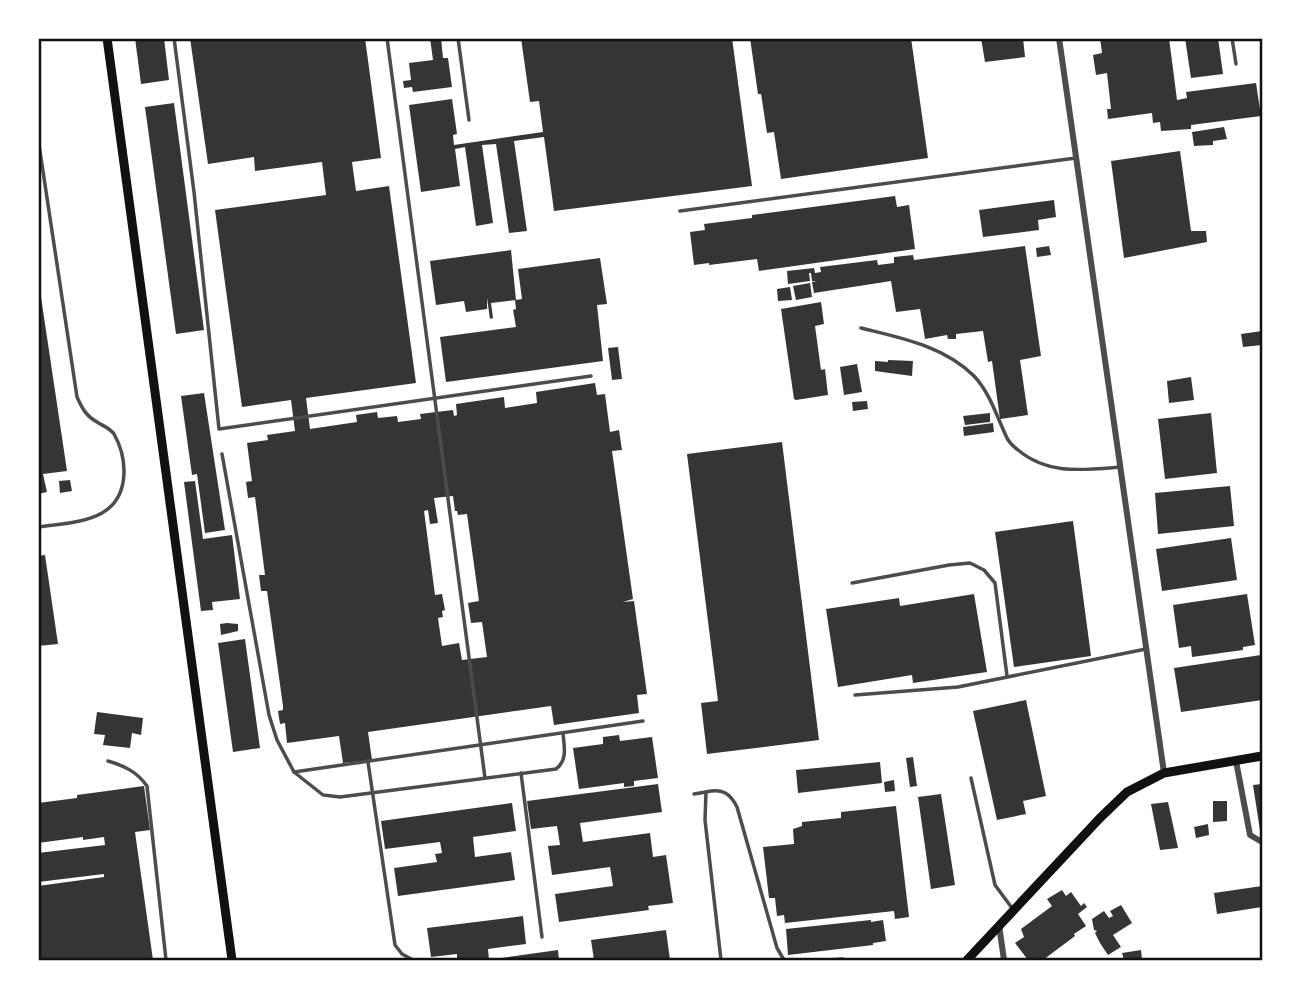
<svg xmlns="http://www.w3.org/2000/svg" width="1301" height="999" font-family="'PT Sans Narrow',sans-serif">
	<style>
		.building { fill: #353535; fill-rule: evenodd }
		.lines { fill: none; stroke-linecap: round; stroke-linejoin: round }
		.service { stroke: #4c4c4c; stroke-width: 3.5 }
		.minor { stroke: #4c4c4c; stroke-width: 6 }
		.secondary { stroke: #111; stroke-width: 9 }
		.neatline { fill: none; stroke: #111; stroke-width: 2.5 }
	</style>
	<rect width="100%" height="100%" fill="#fff"/>
	<g class="building">
		<path d="M135 38H164L169 80 141 84Z"/>
		<path d="M190 38H365L381 158 352 162 356 191 389 186 416 383 306 398 310 429 357 422 356 415 377 412 378 418 397 416 398 422 421 419 420 414 453 410 454 416 457 415 456 404 504 397 505 408 537 403 536 392 595 383 597 395 605 394 610 432 619 430 622 450 612 451 633 599 623 602 634 601 647 694 637 695 639 713 554 725 551 706 368 732 372 760 343 763 339 736 287 743 285 723 280 724 278 711 283 710V706L267 591H261L259 575H265L255 497 248 498 246 482 252 481 247 443 268 440 267 435 295 431 291 400 242 407 215 210 326 195 322 162 255 171 254 157 208 164ZM453 496 455 511H457L458 515 467 514 479 601 468 603 471 623 482 622 487 657 462 660 459 643 442 646 438 618 443 617 442 611 445 610 442 594 435 595 424 511 428 510 430 524 438 523 434 498Z"/>
		<path d="M430 38H441L443 58H448L452 87 413 92 412 87 404 88 403 81 411 80 409 63 433 60Z"/>
		<path d="M521 38H732L752 186 554 211 544 137 514 141 527 231 509 233 496 144 482 145 493 223 476 226 465 147 455 149 460 186 421 192 409 105 452 99 457 134 453 135 454 145 543 132 539 101 530 102Z"/>
		<path d="M750 38H911L928 158 781 179 774 132 767 133 761 94H758Z"/>
		<path d="M981 38H1023L1025 57 985 62Z"/>
		<path d="M1100 38H1169L1177 100 1187 98 1186 92 1256 83 1261 116 1191 125V129L1161 131 1160 122 1153 123 1152 113 1108 119 1107 109H1111L1107 73 1096 75 1093 55 1102 53Z"/>
		<path d="M1185 38H1218L1223 74 1191 78Z"/>
		<path d="M174 103 204 330 176 334 145 107Z"/>
		<path d="M1224 127 1227 139 1213 141V145L1194 146 1192 132Z"/>
		<path d="M1180 151 1191 231H1206L1207 242 1124 258 1111 161Z"/>
		<path d="M895 196 897 207 909 205 915 249 759 271 757 259 709 265V263L694 265 690 232 705 230 704 224 752 218V215Z"/>
		<path d="M1054 200 1056 217 1038 220 1039 230 983 237 979 210Z"/>
		<path d="M1025 246 1041 356 1020 360 1028 415 1000 419 992 361 988 362 983 331 956 334V339H948L947 335 925 339 920 309 896 312 891 281 814 293 812 282 817 281H812L811 273H809L810 281 788 284 787 271 814 268 815 273 821 272 820 267 877 260 878 265 894 263V257L913 255 914 260Z"/>
		<path d="M1049 246 1051 255 1037 257 1036 248Z"/>
		<path d="M511 250 516 300 491 303 493 318 490 319 487 298V309L466 312 464 301 436 305 430 261Z"/>
		<path d="M600 258 607 304 597 305 603 361 446 382 440 337 516 327 513 310 516 309 515 300 522 299 518 269Z"/>
		<path d="M38 277 67 471 43 474 47 492 38 494Z"/>
		<path d="M810 283 812 297 796 300 793 286Z"/>
		<path d="M790 287 792 300 778 301 777 289Z"/>
		<path d="M821 302 824 324 815 326 821 370 825 369 828 395 796 400 794 399 781 309Z"/>
		<path d="M1262 331V345L1243 347 1241 334Z"/>
		<path d="M618 347 622 379 612 380 608 348Z"/>
		<path d="M888 360 913 361 912 376 875 371V361L888 362Z"/>
		<path d="M857 364 862 392 844 395 840 367Z"/>
		<path d="M1191 377 1194 400 1169 403 1167 381Z"/>
		<path d="M204 393 225 530 205 533 197 474 192 475 181 396Z"/>
		<path d="M867 401 868 409 853 411 852 402Z"/>
		<path d="M990 413V422L965 425 963 416Z"/>
		<path d="M1211 413 1217 473 1165 479 1158 419Z"/>
		<path d="M993 423 994 432 964 436 963 427Z"/>
		<path d="M782 442 819 740 707 754 701 703 718 701 687 454Z"/>
		<path d="M70 480 72 491 60 493 59 481Z"/>
		<path d="M195 481 203 539 232 535 240 599 212 602 213 610 201 611 184 482Z"/>
		<path d="M1230 486 1234 526 1158 534 1155 493Z"/>
		<path d="M1073 521 1091 656 1014 667 995 532Z"/>
		<path d="M1231 538 1237 580 1162 591 1156 549Z"/>
		<path d="M45 555 58 644 38 646V556Z"/>
		<path d="M974 594 987 672 913 683 912 675 838 687 826 609 899 598 900 606Z"/>
		<path d="M1247 594 1255 645 1243 647V650L1192 657 1191 646 1179 648 1173 605Z"/>
		<path d="M227 623 238 624V631L221 635 220 624Z"/>
		<path d="M245 639 260 748 233 752 218 643Z"/>
		<path d="M1261 655 1262 700 1181 712 1174 668Z"/>
		<path d="M1026 700 1046 796 1023 801 1026 814 997 820 973 711Z"/>
		<path d="M97 712 143 718 141 735 132 733 130 748 103 745 105 735 94 734Z"/>
		<path d="M619 735 620 741 652 737 658 778 634 781V786L624 787V783L579 789 573 748 603 744V737Z"/>
		<path d="M913 757 917 786 910 787 906 758Z"/>
		<path d="M880 762 882 783 798 793 796 770Z"/>
		<path d="M894 780 895 791 885 792 884 782Z"/>
		<path d="M658 784 662 812 580 823 583 842 650 833 653 857 666 855 673 903 648 906 649 910 559 922 555 894 613 886 610 867 552 875 548 846 560 845 557 826 531 829 527 801Z"/>
		<path d="M1262 784V837H1261L1253 785Z"/>
		<path d="M144 786 150 830 135 832 153 960H38V886L104 877V874L38 882V853L105 845 104 837 83 840V837L38 843V803L77 798V795Z"/>
		<path d="M941 794 955 885 931 889 918 797Z"/>
		<path d="M1213 801H1227V821L1213 822Z"/>
		<path d="M1168 802 1178 848 1160 850 1151 804Z"/>
		<path d="M512 803 516 831 473 837 475 857 511 852 515 880 398 896 394 868 437 862 435 854 442 853 440 842 385 849 381 821Z"/>
		<path d="M896 806 909 917 895 919 894 911 785 923 784 915 777 916 775 898H769L763 847 794 844 793 829 802 826V822L841 818V812Z"/>
		<path d="M1208 824 1209 835 1196 838 1194 827Z"/>
		<path d="M1262 886V907L1217 914 1214 893Z"/>
		<path d="M1062 890 1066 896 1071 892 1081 906 1084 903 1087 907 1078 914 1086 926 1074 934 1075 936 1043 960H1028L1015 943 1024 937 1021 929 1052 906 1047 899Z"/>
		<path d="M1121 905 1132 923 1113 935 1121 947 1108 955 1100 943 1095 933 1097 931 1094 930 1092 919 1104 911 1109 918 1113 916 1110 911Z"/>
		<path d="M523 916 526 944 488 949 489 960H457V954L431 957 427 928Z"/>
		<path d="M871 920V922L883 920 886 941 873 943V945L788 955 786 929Z"/>
		<path d="M666 930 670 960H594L591 940Z"/>
		<path d="M558 950 559 960H494V959Z"/>
		<path d="M1141 950 1142 960H1124L1122 953Z"/>
	</g>
	<g class="lines">
		<g class="service">
			<path d="M174 38 194 192 219 429 591 376"/>
			<path d="M387 38 485 778"/>
			<path d="M458 38 469 120"/>
			<path d="M1232 38 1236 64"/>
			<path d="M38 138 77 397C82 408 86 416 97 422 103 426 110 428 114 434 128 459 130 497 102 513 85 523 58 524 38 527"/>
			<path d="M680 211 1076 158"/>
			<path d="M861 328C901 338 944 346 974 376 990 393 997 417 1007 438 1009 443 1013 446 1018 450 1048 475 1083 470 1120 467"/>
			<path d="M222 454 269 715 277 740 294 772 323 795 340 797 556 769C568 760 564 746 563 733"/>
			<path d="M852 583 949 565 970 563 984 570 995 583 1007 676"/>
			<path d="M855 695 958 687 1146 649"/>
			<path d="M108 761C125 766 137 772 147 786L166 960"/>
			<path d="M368 762 395 945 402 954 413 960"/>
			<path d="M294 772 643 721"/>
			<path d="M521 773 542 937"/>
			<path d="M971 778 995 885 1012 908"/>
			<path d="M694 794 706 792"/>
			<path d="M721 960 705 820 706 792C722 788 730 793 737 807L777 948 784 960"/>
			<path d="M827 960 843 959"/>
		</g>
		<g class="minor">
			<path d="M1059 38 1164 773"/>
			<path d="M1236 761 1250 835 1262 842"/>
			<path d="M999 925 1004 960"/>
		</g>
		<g class="secondary">
			<path d="M107 38 232 960"/>
			<path d="M967 960 1100 818 1127 792 1164 773 1262 756"/>
		</g>
	</g>
	<rect width="1301" height="999" fill="none" stroke="#ffffff" stroke-width="80"/>
	<rect x="40" y="40" width="1221" height="919" class="neatline"/>
</svg>
